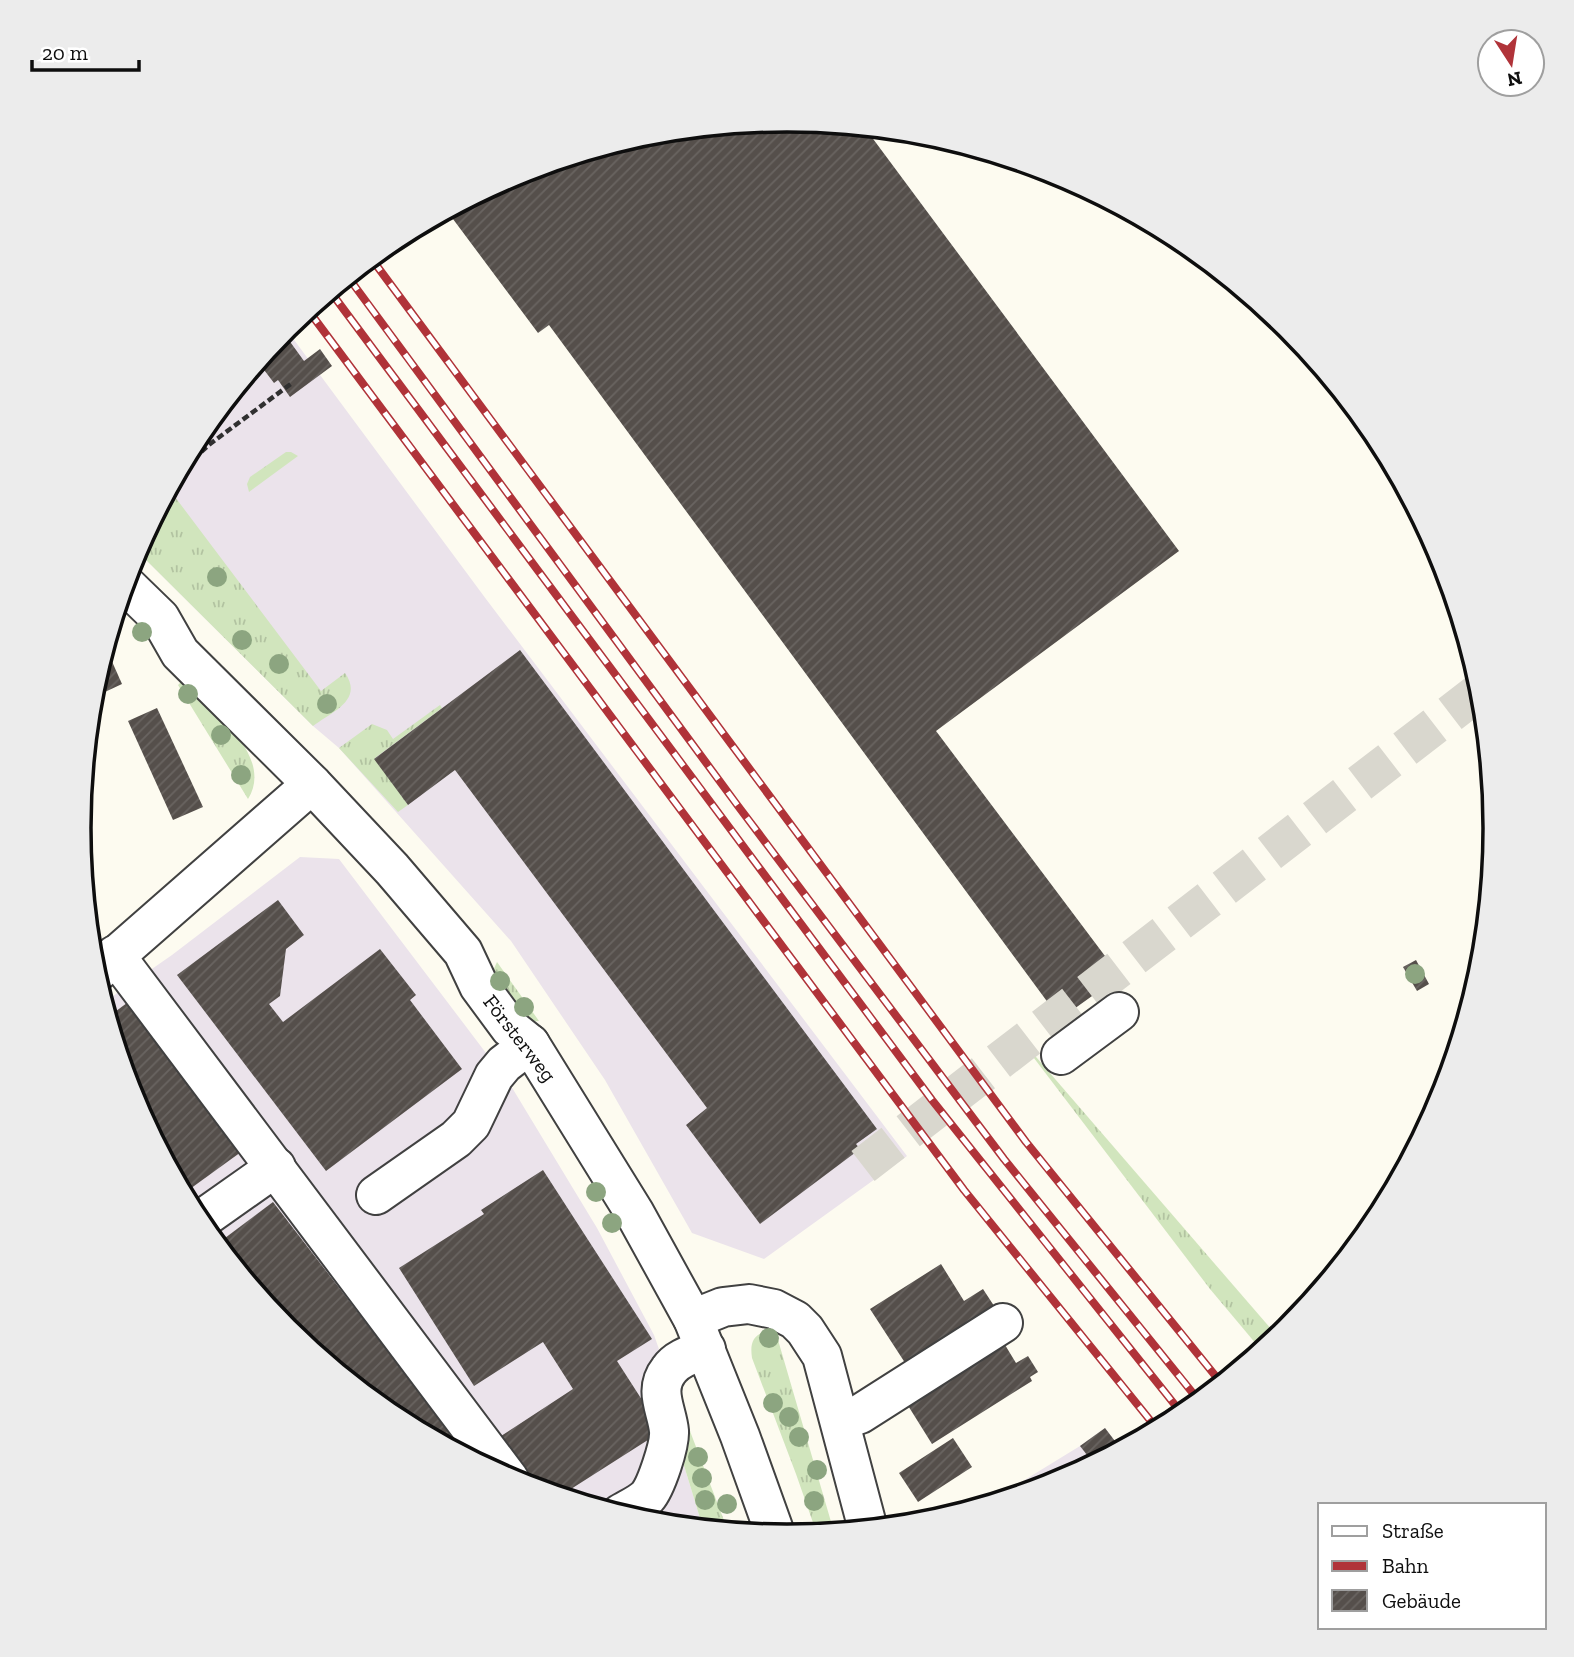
<svg xmlns="http://www.w3.org/2000/svg" width="1574" height="1657" font-family="'Zilla Slab',serif">
	<style>
		.industrial { fill: #ebe3eb }
		.grass { fill: url(#grass-tufts) }
		.building { fill: url(#building-hatch) }
		.lines { fill: none; stroke-linecap: round; stroke-linejoin: round }
		.minor-tunnel { stroke: #d9d7ce; stroke-width: 38; stroke-dasharray: 38 19; stroke-linecap: butt }
		.minor-casing { stroke: #414141; stroke-width: 42 }
		.path { stroke: #303030; stroke-width: 4.5; stroke-dasharray: 7 3.5; stroke-linecap: butt }
		.minor { stroke: #fff; stroke-width: 38 }
		.rail-casing { stroke: #b03339; stroke-width: 8 }
		.rail { stroke: #fff; stroke-width: 5; stroke-dasharray: 16; stroke-linecap: butt }
		.tree { fill: #8ca580 }
		.labels { text-anchor: middle; dominant-baseline: central; stroke-width: 7; stroke-linejoin: round; paint-order: stroke }
		.street-label { font-size: 21px; fill: #0e0e0e; stroke: #fff }
		.rim { fill: none; stroke: #0e0e0e; stroke-width: 3.5 }
	</style>
	<defs>
		<pattern id="grass-tufts" width="24" height="20" patternUnits="userSpaceOnUse" patternTransform="scale(1.75)"><rect width="24" height="20" fill="#d1e5bd"/><path d="M3 7l-1-3M5 7V3M7 7l1-3M15 17l-1-3M17 17v-4M19 17l1-3" fill="none" stroke="#b2c3a1"/></pattern>
		<pattern id="building-hatch" width="6" height="6" patternUnits="userSpaceOnUse" patternTransform="scale(1.75)"><rect width="6" height="6" fill="#554f4b"/><path d="M-1 1l2-2M0 6l6-6M5 7l2-2" fill="none" stroke="#696461"/></pattern>
	</defs>
	<rect width="100%" height="100%" fill="#fdfbf0"/>
	<g class="industrial">
		<path d="M286 329 486 599 907 1156 764 1259 692 1233 605 1080 511 941 339 748 313 726 136 550 198 435Z"/>
		<path d="M300 857 339 859 511 1086 597 1228 654 1335 673 1389 682 1459 703 1528 648 1523 516 1483 393 1417 286 1329 198 1222 133 1099 103 1003 172 955Z"/>
		<path d="M1105 1428 1121 1449 1058 1483 984 1505 1080 1446Z"/>
	</g>
	<g class="grass">
		<path d="M286 452H291L298 456 249 492 247 484 250 477Z"/>
		<path d="M169 489 321 691 345 673C364 700 332 712 313 726L136 550Z"/>
		<path d="M183 680C210 707 275 756 248 799L178 685Z"/>
		<path d="M440 705 442 708 375 758 408 805 398 812 339 748 372 724 387 730 393 739Z"/>
		<path d="M497 962 539 1021 518 1023 488 982Z"/>
		<path d="M1011 1028 1278 1337 1262 1351 1210 1289Z"/>
		<path d="M767 1331 776 1333 834 1532 817 1534 796 1474 752 1358C750 1344 752 1335 767 1331Z"/>
		<path d="M674 1389 728 1531 703 1528 682 1459Z"/>
	</g>
	<g class="building">
		<path d="M787 120 865 128 1179 551 936 731 1120 976 1060 1019 549 325 538 333 447 211 516 174 649 134Z"/>
		<path d="M283 332 304 361 320 349 332 366 290 397 278 380 274 383 258 362Z"/>
		<path d="M520 650 877 1129 856 1144 860 1149 760 1224 686 1125 707 1108 455 770 408 805 374 759Z"/>
		<path d="M110 657 122 684 92 698 101 661Z"/>
		<path d="M157 708 203 807 173 820 128 721Z"/>
		<path d="M79 824 88 842 80 846 79 828Z"/>
		<path d="M278 900 304 935 286 949 280 996 269 1004 283 1022 380 949 416 995 410 1000 462 1069 326 1171 177 975Z"/>
		<path d="M1416 960 1429 984 1417 991 1403 967Z"/>
		<path d="M131 1000 241 1152 183 1194 133 1099 108 1017Z"/>
		<path d="M543 1170 652 1339 617 1361 662 1431 560 1496 536 1489 501 1436 573 1389 543 1342 474 1386 399 1268 484 1214 481 1210Z"/>
		<path d="M273 1202 471 1459 393 1417 286 1329 217 1244Z"/>
		<path d="M941 1264 964 1301 983 1289 1000 1315 911 1372 870 1309Z"/>
		<path d="M999 1335 1016 1363 1028 1356 1038 1372 1030 1377 1032 1381 932 1444 902 1396Z"/>
		<path d="M1105 1428 1121 1449 1094 1464 1080 1446Z"/>
		<path d="M953 1438 972 1467 918 1502 899 1473Z"/>
	</g>
	<g class="lines">
		<path class="minor-tunnel" d="M863 1166 1481 690"/>
		<g class="minor-casing">
			<g id="minor">
				<path d="M125 584 160 618 180 653 312 784 392 869 463 952 479 986 510 1028 530 1044 634 1212 693 1319 740 1436 776 1536"/>
				<path d="M115 955 509 1479"/>
				<path d="M95 974 312 784"/>
				<path d="M1061 1055 1119 1012"/>
				<path d="M376 1195 456 1139 471 1124 494 1076 504 1064 530 1044"/>
				<path d="M198 1222 276 1167"/>
				<path d="M693 1319 723 1307 749 1304 774 1309 795 1320 805 1330 822 1356 868 1529"/>
				<path d="M840 1421 860 1414 1003 1323"/>
				<path d="M620 1514C628 1509 640 1504 647 1497 656 1487 670 1445 669 1431 667 1410 653 1390 669 1370 677 1358 693 1354 706 1349"/>
			</g>
		</g>
		<path class="path" d="M178 473 210 444 292 383"/>
		<use href="#minor" class="minor"/>
		<g class="rail-casing">
			<g id="rail">
				<path d="M371 258 1026 1142 1222 1384"/>
				<path d="M348 277 738 806 1004 1159 1200 1402"/>
				<path d="M330 291 932 1100 1183 1415"/>
				<path d="M308 310 964 1190 1158 1430"/>
			</g>
		</g>
		<use href="#rail" class="rail"/>
	</g>
	<g class="tree">
		<circle cx="217" cy="577" r="10"/>
		<circle cx="142" cy="632" r="10"/>
		<circle cx="242" cy="640" r="10"/>
		<circle cx="279" cy="664" r="10"/>
		<circle cx="188" cy="694" r="10"/>
		<circle cx="327" cy="704" r="10"/>
		<circle cx="221" cy="735" r="10"/>
		<circle cx="241" cy="775" r="10"/>
		<circle cx="1415" cy="974" r="10"/>
		<circle cx="500" cy="981" r="10"/>
		<circle cx="524" cy="1007" r="10"/>
		<circle cx="596" cy="1192" r="10"/>
		<circle cx="612" cy="1223" r="10"/>
		<circle cx="769" cy="1338" r="10"/>
		<circle cx="773" cy="1403" r="10"/>
		<circle cx="789" cy="1417" r="10"/>
		<circle cx="799" cy="1437" r="10"/>
		<circle cx="698" cy="1457" r="10"/>
		<circle cx="817" cy="1470" r="10"/>
		<circle cx="702" cy="1478" r="10"/>
		<circle cx="705" cy="1500" r="10"/>
		<circle cx="814" cy="1501" r="10"/>
		<circle cx="727" cy="1504" r="10"/>
	</g>
	<g class="labels">
		<g class="street-label">
			<text transform="translate(520 1038) rotate(52)">Försterweg</text>
		</g>
	</g>
	<path d="M0 0H1574V1657H0ZM91 828a696 696 0 1 1 1392 0a696 696 0 1 1-1392 0Z" fill="#ececec" fill-rule="evenodd"/>
	<path class="rim" d="M91 828a696 696 0 1 1 1392 0a696 696 0 1 1-1392 0Z"/>
	<rect x="1318" y="1503" width="228" height="126" fill="#ffffff" stroke="#9f9f9f" stroke-width="2"/>
	<rect x="1332" y="1526" width="35" height="10" fill="#ffffff" stroke="#9f9f9f" stroke-width="2"/>
	<text x="1382" y="1538" font-size="21" fill="#0e0e0e">Straße</text>
	<rect x="1332" y="1561" width="35" height="10" fill="#b03339" stroke="#9f9f9f" stroke-width="2"/>
	<text x="1382" y="1573" font-size="21" fill="#0e0e0e">Bahn</text>
	<rect x="1332" y="1590" width="35" height="21" fill="url(#building-hatch)" stroke="#9f9f9f" stroke-width="2"/>
	<text x="1382" y="1608" font-size="21" fill="#0e0e0e">Gebäude</text>
	<g transform="translate(1511 63) rotate(168)"><circle r="33" fill="#ffffff" stroke="#9f9f9f" stroke-width="2"/>
	<path d="M0-5L12 26L0 18L-12 26Z" fill="#b03339"/>
	<text y="-10" font-size="19" font-weight="bold" text-anchor="middle" fill="#0e0e0e">N</text>
	</g>
	<path d="M32 60v10h107v-10" fill="none" stroke="#0e0e0e" stroke-width="3.5"/>
	<text x="42" y="60" font-size="21" fill="#0e0e0e" stroke="#ffffff" stroke-width="5" paint-order="stroke">20 m</text>
</svg>
